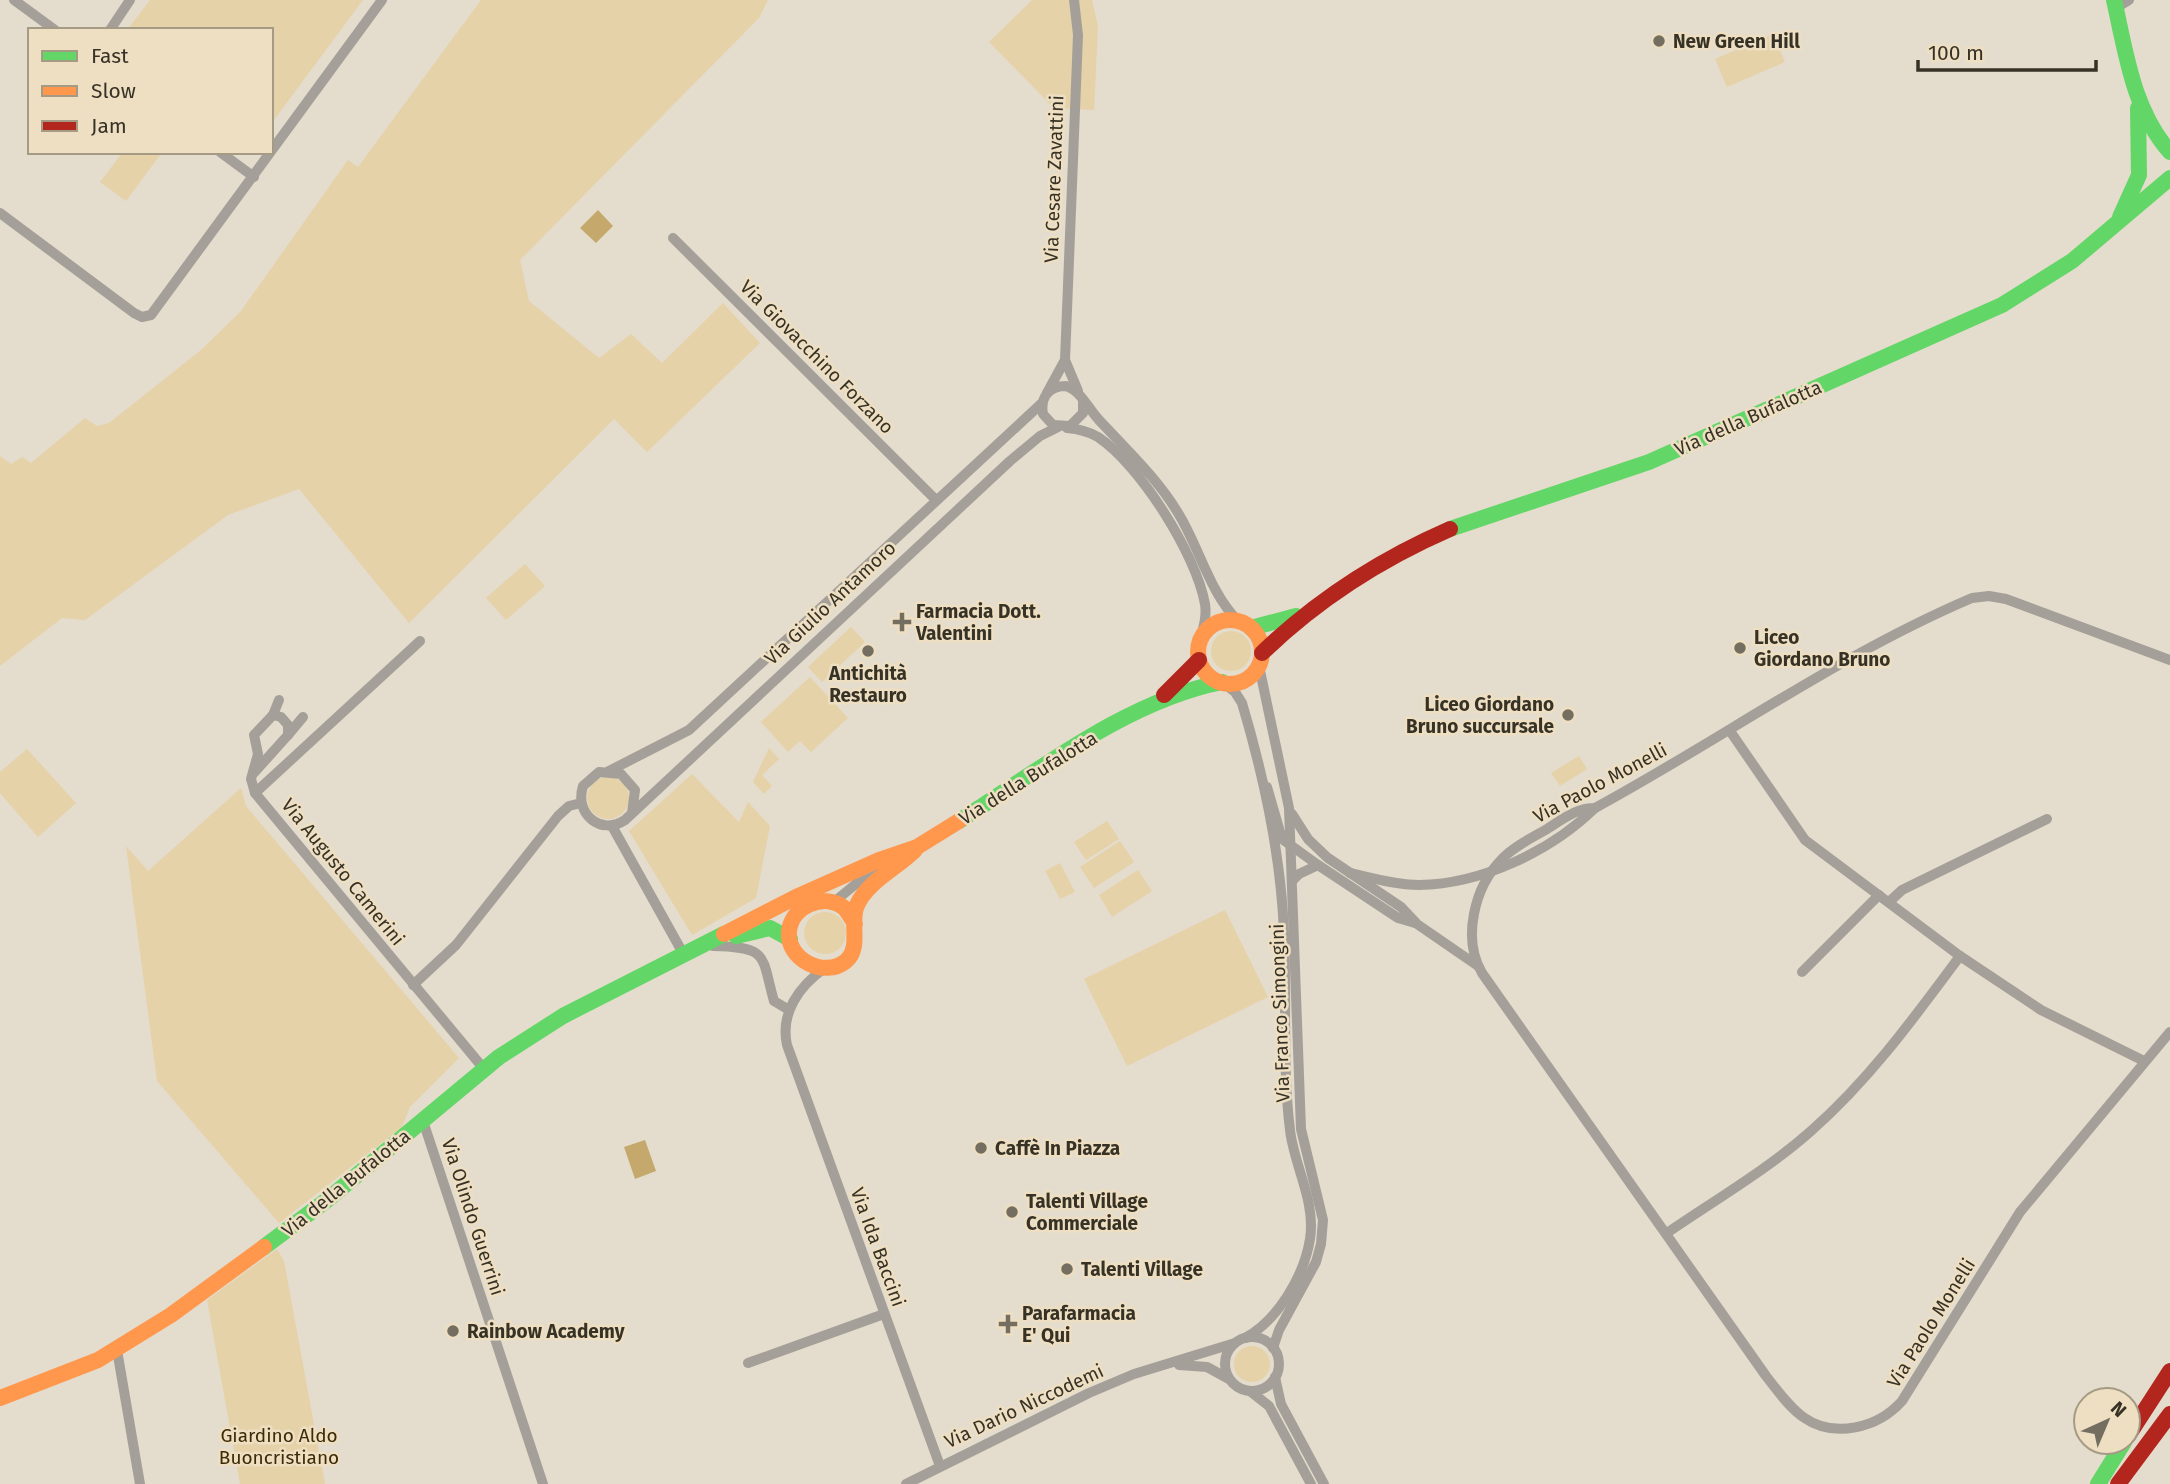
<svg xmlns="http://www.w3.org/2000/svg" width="2170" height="1484" font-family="'Fira Sans',sans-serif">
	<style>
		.green { fill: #e6d2a9 }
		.water { fill: #c5a96c }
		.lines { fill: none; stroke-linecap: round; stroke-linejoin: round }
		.street { stroke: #a4a099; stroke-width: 10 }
		.fast { stroke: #63d668; stroke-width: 16 }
		.slow { stroke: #ff974d; stroke-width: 16 }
		.jam { stroke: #b3261e; stroke-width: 16 }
		.poi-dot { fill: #746e60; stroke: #eedfc2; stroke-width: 2.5 }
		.labels { text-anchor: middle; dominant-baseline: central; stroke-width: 5; stroke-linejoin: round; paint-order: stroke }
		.poi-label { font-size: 19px; font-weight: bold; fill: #373226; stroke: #eedfc2; text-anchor: start }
		.street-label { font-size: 19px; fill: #373226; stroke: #eedfc2 }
		.park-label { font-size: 19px; fill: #3b2b07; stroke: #eedfc2 }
	</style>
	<rect width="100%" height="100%" fill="#e4dccc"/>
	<g class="green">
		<path d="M150 0H363L271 124V30H127Z"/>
		<path d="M481 0H768L759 18 520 260 529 301 599 358 631 334 662 363 723 303 760 343 647 452 614 419 409 623 299 489 228 515 85 620 62 618 0 666V456L11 464 22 457 31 463 85 418 97 426 109 423 201 350 241 311 348 160 358 167Z"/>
		<path d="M1032 0H1092L1098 26 1094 110 1054 108 989 42Z"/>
		<path d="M1773 34 1785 62 1727 87 1715 59Z"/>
		<path d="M123 152 160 155 126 201 100 182Z"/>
		<path d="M525 564 545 586 506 620 486 598Z"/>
		<path d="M851 627 865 642 822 682 808 667Z"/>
		<circle cx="1231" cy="651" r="20"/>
		<path d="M810 677 848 718 811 752 800 741 788 752 761 722Z"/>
		<path d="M769 748 779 759 762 775 772 786 764 794 753 782Z"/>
		<path d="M27 749 76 803 38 837 0 793V772Z"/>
		<path d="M1579 756 1587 769 1560 786 1551 773Z"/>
		<path d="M692 774 739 822 748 802 770 826 756 898 692 935 629 831Z"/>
		<circle cx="608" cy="798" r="21"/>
		<path d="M241 788 246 806 459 1058 410 1107 402 1127 279 1223 157 1081 126 846 148 871Z"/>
		<path d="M1107 821 1119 839 1086 860 1074 842Z"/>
		<path d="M1120 841 1134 862 1094 888 1080 867Z"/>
		<path d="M1060 863 1075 892 1060 899 1045 871Z"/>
		<path d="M1138 870 1152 891 1112 917 1099 895Z"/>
		<path d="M1225 910 1268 997 1127 1066 1084 979Z"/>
		<circle cx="825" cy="933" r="21"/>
		<path d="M277 1249 284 1261 325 1484H240L207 1300Z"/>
		<circle cx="1252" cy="1364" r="18"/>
	</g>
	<g class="water">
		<path d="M598 210 613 226 596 243 580 228Z"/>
		<path d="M645 1140 656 1171 635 1179 624 1147Z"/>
	</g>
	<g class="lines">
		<g class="street">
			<path d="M14 0 55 30"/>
			<path d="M2116 8 2129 0"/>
			<path d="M110 30 130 0"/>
			<path d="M220 152 254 177"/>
			<path d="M0 213 134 313 142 317 151 315 382 0"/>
			<path d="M673 238 936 500"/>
			<path d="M1065 360 1078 35 1074 0"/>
			<path d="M1047 393 1065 360 1078 391"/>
			<path d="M1083 400V413L1070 426 1053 425 1043 414C1040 397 1049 386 1066 386 1081 391 1088 408 1099 420 1128 451 1160 481 1181 518 1200 551 1211 594 1238 621"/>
			<path d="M1067 428C1078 429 1088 431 1098 437 1140 465 1196 554 1205 604 1207 617 1203 628 1200 641"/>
			<path d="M420 641 255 793 484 1069"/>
			<path d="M2170 660 2006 599 1989 596 1972 598C1840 654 1722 739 1595 808 1576 808 1563 819 1547 829 1532 838 1514 846 1502 859 1474 887 1462 939 1482 973L1766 1376C1777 1390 1788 1406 1803 1417 1834 1439 1878 1428 1902 1401L2020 1212 2170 1032"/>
			<path d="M1259 666 1289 808 1301 1129 1323 1220 1321 1244 1316 1262 1279 1330 1273 1348"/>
			<path d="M1222 682 1235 692 1242 703C1264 777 1281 856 1284 933 1287 998 1282 1065 1290 1130 1294 1166 1316 1201 1310 1239 1304 1276 1278 1320 1245 1338"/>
			<path d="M273 715 279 700"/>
			<path d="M1730 731 1805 840 1960 956"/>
			<path d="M288 735 303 717"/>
			<path d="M609 771 689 730 1042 403"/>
			<path d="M252 775 288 735V725L281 717 273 715 254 735 258 754 251 779 255 793"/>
			<path d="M1267 787 1282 839 1318 865"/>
			<path d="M632 813 635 790 621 774 599 772 583 786C574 814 601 836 625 820L1010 461 1040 436 1058 427"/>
			<path d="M1292 814 1308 839 1328 858 1401 907 1417 924 1478 966"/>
			<path d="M612 826 684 955"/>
			<path d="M1350 873C1372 878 1396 885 1419 885 1482 884 1551 851 1595 808"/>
			<path d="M1293 880 1299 874 1318 865 1398 918 1415 923"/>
			<path d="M834 902 880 864"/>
			<path d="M1889 902 1902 890 2047 819"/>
			<path d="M713 946C770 947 761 956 774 1001L789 1010"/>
			<path d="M825 968C799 986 780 1013 787 1045L940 1466"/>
			<path d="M1802 972 1879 895"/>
			<path d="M413 985 456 945 558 816 569 806 581 803"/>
			<path d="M423 1121 543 1484"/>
			<path d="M1667 1233C1715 1200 1767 1170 1811 1131 1869 1080 1914 1018 1960 956L2041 1010 2144 1061"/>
			<circle cx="1252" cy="1364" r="27"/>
			<path d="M117 1350 140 1484"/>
			<path d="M748 1363 884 1314"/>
			<path d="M1179 1365 1207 1367 1229 1379"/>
			<path d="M1275 1377 1281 1404 1324 1484"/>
			<path d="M1250 1391 1269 1406 1311 1484"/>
			<path d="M906 1484 1089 1393 1134 1374 1235 1343"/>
		</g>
		<g class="fast">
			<path d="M2114 0C2126 53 2133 110 2170 152"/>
			<path d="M2120 217 2139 175 2138 108"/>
			<path d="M1450 529 1649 462 2002 305 2072 261 2170 178"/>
			<path d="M1251 628 1296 616"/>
			<path d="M959 821C1040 770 1127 701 1222 682"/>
			<path d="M736 936 770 928 790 939"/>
			<path d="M264 1247 327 1200 499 1057 563 1016 724 934"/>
			<path d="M2098 1484 2124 1442"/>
		</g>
		<g class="slow">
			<circle cx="1230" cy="652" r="32"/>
			<path d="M855 924C851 918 848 911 843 907 823 893 792 906 789 931 786 959 824 979 846 961 862 947 849 922 857 905 868 881 897 868 915 850"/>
			<path d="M724 934 796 897 879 860 917 847 959 821"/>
			<path d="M0 1398 98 1360 171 1315 264 1247"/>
		</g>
		<g class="jam">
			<path d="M1262 653C1316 601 1381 559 1450 529"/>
			<path d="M1164 695 1199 660"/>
			<path d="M2128 1436 2170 1371"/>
			<path d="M2118 1484 2170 1414"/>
		</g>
	</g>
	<g class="poi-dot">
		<circle cx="1659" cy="41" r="7"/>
		<path d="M898.5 611.5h7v7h7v7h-7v7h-7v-7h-7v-7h7z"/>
		<circle cx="1740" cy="648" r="7"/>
		<circle cx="868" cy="651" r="7"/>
		<circle cx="1568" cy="715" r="7"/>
		<circle cx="981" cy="1148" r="7"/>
		<circle cx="1012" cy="1212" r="7"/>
		<circle cx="1067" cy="1269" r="7"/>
		<path d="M1004.5 1313.5h7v7h7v7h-7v7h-7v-7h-7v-7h7z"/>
		<circle cx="453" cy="1331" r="7"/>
	</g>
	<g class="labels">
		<g class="poi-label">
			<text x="1673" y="41">New Green Hill</text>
			<text x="916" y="611">Farmacia Dott.<tspan x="916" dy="22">Valentini</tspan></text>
			<text x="1754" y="637">Liceo<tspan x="1754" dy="22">Giordano Bruno</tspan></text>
			<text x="868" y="673" text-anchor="middle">Antichità<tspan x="868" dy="22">Restauro</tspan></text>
			<text x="1554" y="704" text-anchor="end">Liceo Giordano<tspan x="1554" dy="22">Bruno succursale</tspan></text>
			<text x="995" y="1148">Caffè In Piazza</text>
			<text x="1026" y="1201">Talenti Village<tspan x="1026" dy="22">Commerciale</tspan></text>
			<text x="1081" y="1269">Talenti Village</text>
			<text x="1022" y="1313">Parafarmacia<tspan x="1022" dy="22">E' Qui</tspan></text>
			<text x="467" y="1331">Rainbow Academy</text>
		</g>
		<g class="street-label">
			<text transform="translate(1054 179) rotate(-88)">Via Cesare Zavattini</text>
			<text transform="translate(817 357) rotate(45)">Via Giovacchino Forzano</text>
			<text transform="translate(1748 418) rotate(-24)">Via della Bufalotta</text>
			<text transform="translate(830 603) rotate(-43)">Via Giulio Antamoro</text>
			<text transform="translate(1028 778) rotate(-32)">Via della Bufalotta</text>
			<text transform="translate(1600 783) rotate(-28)">Via Paolo Monelli</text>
			<text transform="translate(343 872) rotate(51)">Via Augusto Camerini</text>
			<text transform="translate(1280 1013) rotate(-92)">Via Franco Simongini</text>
			<text transform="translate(346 1183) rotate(-39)">Via della Bufalotta</text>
			<text transform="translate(473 1217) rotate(72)">Via Olindo Guerrini</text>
			<text transform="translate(878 1247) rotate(70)">Via Ida Baccini</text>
			<text transform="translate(1931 1323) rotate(-58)">Via Paolo Monelli</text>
			<text transform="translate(1024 1406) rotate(-25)">Via Dario Niccodemi</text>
		</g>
		<g class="park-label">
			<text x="279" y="1435">Giardino Aldo<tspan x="279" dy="22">Buoncristiano</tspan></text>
		</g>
	</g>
	<rect x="28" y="28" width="245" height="126" fill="#eedfc2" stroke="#a59a84" stroke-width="2"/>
	<rect x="42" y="51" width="35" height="10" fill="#63d668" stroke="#a59a84" stroke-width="2"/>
	<text x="91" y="63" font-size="21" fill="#373226">Fast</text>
	<rect x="42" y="86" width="35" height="10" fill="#ff974d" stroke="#a59a84" stroke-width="2"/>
	<text x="91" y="98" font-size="21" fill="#373226">Slow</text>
	<rect x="42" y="121" width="35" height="10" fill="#b3261e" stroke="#a59a84" stroke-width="2"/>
	<text x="91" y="133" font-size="21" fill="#373226">Jam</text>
	<g transform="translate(2107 1421) rotate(44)"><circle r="33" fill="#eedfc2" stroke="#a59a84" stroke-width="2"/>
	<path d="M0-5L12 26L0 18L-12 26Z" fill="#746e60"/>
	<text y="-10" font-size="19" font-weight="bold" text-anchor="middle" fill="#373226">N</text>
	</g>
	<path d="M1918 60v10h178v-10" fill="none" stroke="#373226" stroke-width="3.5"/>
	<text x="1928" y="60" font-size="21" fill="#373226" stroke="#eedfc2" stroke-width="5" paint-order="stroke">100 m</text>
</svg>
